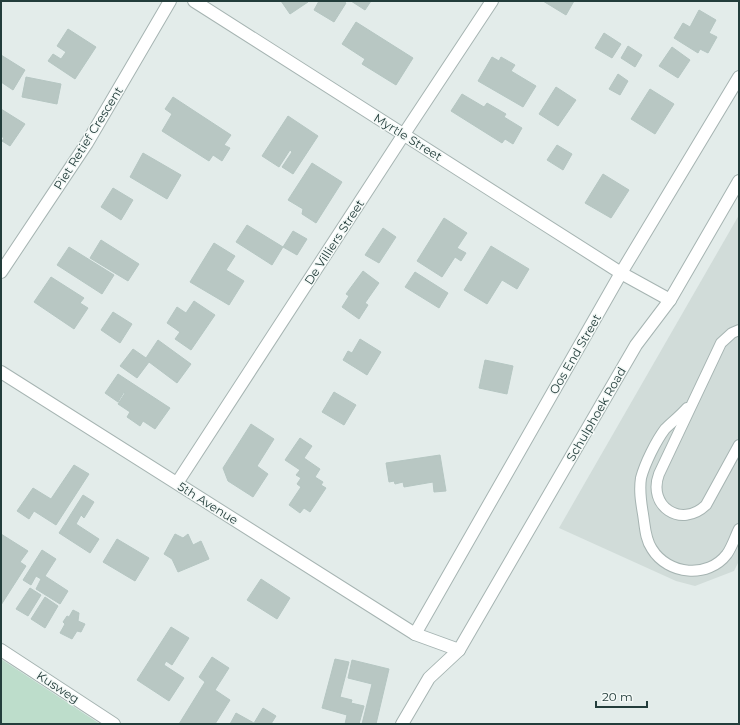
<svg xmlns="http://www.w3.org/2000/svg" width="740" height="725" font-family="Montserrat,sans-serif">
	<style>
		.built { fill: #d1dcd9 }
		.green { fill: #bdddcb }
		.building { fill: #b8c7c3; stroke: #b5c6c2 }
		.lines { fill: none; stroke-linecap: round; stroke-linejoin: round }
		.lane-casing { stroke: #a6b4b2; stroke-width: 12 }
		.street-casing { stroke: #a6b4b2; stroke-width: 14 }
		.lane { stroke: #fff; stroke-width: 10 }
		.street { stroke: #fff; stroke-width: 12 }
		.labels { text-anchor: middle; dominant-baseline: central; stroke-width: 3; stroke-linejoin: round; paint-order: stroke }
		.street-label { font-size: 12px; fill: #233d3b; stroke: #f4f9f7 }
	</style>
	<rect width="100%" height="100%" fill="#e3ecea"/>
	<path class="built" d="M739 215V561L734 571 695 586 676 581 559 528Z"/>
	<path class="green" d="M1 659 100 724H1Z"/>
	<g class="building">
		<path d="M281 1H307L308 2 290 14Z"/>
		<path d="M319 1H343L346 3 334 22 314 10Z"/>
		<path d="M351 1H371L365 10Z"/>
		<path d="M543 1H574L566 15Z"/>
		<path d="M699 10 716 20 709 33 717 37 708 53 700 49 698 53 674 38 683 23 690 27Z"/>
		<path d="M356 22 413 58 396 85 362 64 365 59 342 44Z"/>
		<path d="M68 29 96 47 75 79 48 61 53 54 61 59 66 52 57 46Z"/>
		<path d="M604 33 621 44 612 58 595 48Z"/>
		<path d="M628 46 642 55 635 67 621 58Z"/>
		<path d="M672 47 690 60 678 78 659 66Z"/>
		<path d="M1 55 25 70 13 90 1 82Z"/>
		<path d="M492 57 499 61 501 57 515 65 511 71 536 86 523 107 478 81Z"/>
		<path d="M618 74 628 81 620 95 609 89Z"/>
		<path d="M26 77 61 84 57 104 22 97Z"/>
		<path d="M556 87 576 100 558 126 539 114Z"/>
		<path d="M650 89 674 104 655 134 631 119Z"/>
		<path d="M462 94 484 107 487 103 506 114 504 117 522 128 513 144 505 139 502 143 451 111Z"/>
		<path d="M173 97 231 135 224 145 230 148 222 161 213 155 209 161 162 131 172 114 165 109Z"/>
		<path d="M1 109 25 124 10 146 2 141 4 138 1 136Z"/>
		<path d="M288 116 318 136 293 174 282 167 292 152 290 150 279 167 262 156Z"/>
		<path d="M557 145 572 154 563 170 547 160Z"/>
		<path d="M143 153 181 175 167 199 130 177Z"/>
		<path d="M312 163 342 182 316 223 302 214 303 209 288 200Z"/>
		<path d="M603 174 629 190 611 218 585 203Z"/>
		<path d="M113 188 133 200 121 220 101 207Z"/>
		<path d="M444 218 467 233 457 248 466 253 461 261 455 257 442 277 417 261Z"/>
		<path d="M247 225 283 247 272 265 236 242Z"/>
		<path d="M383 228 396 237 379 263 365 255Z"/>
		<path d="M293 231 307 239 297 255 283 247Z"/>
		<path d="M101 240 139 264 128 281 90 258Z"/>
		<path d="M214 243 235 256 226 270 244 281 229 305 190 282Z"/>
		<path d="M491 246 529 269 517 289 502 280 487 304 464 290Z"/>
		<path d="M69 247 114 275 102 294 57 265Z"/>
		<path d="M363 271 379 283 365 303 368 305 359 319 342 307 349 296 346 294Z"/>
		<path d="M415 272 448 293 439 308 405 287Z"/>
		<path d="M51 277 84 298 80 303 88 308 74 329 34 302Z"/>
		<path d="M194 301 215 315 191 350 175 339 180 332 167 323 177 307 186 313Z"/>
		<path d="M113 312 132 324 120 343 101 330Z"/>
		<path d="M360 339 381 352 367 375 343 360 348 351 352 353Z"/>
		<path d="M158 340 191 364 177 383 149 362 137 378 120 366 133 349 146 358Z"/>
		<path d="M485 360 513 366 507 394 479 388Z"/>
		<path d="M118 374 170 408 155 429 143 421 140 426 127 417 130 412 118 404 125 393 124 392 118 402 105 393Z"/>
		<path d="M334 392 356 405 344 425 322 412Z"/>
		<path d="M251 424 274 439 257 466 268 474 253 497 228 481 223 468Z"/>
		<path d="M300 438 312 446 304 458 320 469 315 477 323 482 321 485 326 488 310 512 304 508 300 513 289 505 301 487 297 484 301 478 296 475 300 470 285 460Z"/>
		<path d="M440 455 446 491 434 492 433 482 404 487 403 482 395 484 394 481 389 482 386 463Z"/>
		<path d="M74 465 89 474 56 525 34 511 29 519 17 511 33 488 51 499Z"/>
		<path d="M83 495 94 502 84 518 81 515 76 524 99 539 90 553 59 533Z"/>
		<path d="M1 534 28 551 20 562 26 566 1 605Z"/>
		<path d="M175 534 183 538 188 534 193 545 201 541 209 559 178 572 172 559 164 554Z"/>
		<path d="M117 539 149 558 135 581 103 562Z"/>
		<path d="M42 550 56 559 45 576 68 591 60 604 36 589 41 579 36 576 31 585 23 580Z"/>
		<path d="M261 579 290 598 277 619 247 600Z"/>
		<path d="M30 588 41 595 28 616 16 609Z"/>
		<path d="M45 597 58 606 45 628 31 619Z"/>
		<path d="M73 610 79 613 78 621 85 624 81 632 77 631 72 639 60 633 65 624 63 622 67 616 69 617Z"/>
		<path d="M171 627 189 638 172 665 166 661 164 665 184 678 169 701 137 680Z"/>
		<path d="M212 657 229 668 215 690 230 700 215 724H179L205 682 199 677Z"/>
		<path d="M335 659 349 662 340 697 352 700 351 703 364 706 359 724H345L347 715 322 708Z"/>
		<path d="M352 660 389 669 376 724H362L372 684 348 678Z"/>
		<path d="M263 708 276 716 271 724H230L236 713 254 723Z"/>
	</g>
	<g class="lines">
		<g class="lane-casing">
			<g id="lane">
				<path d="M739 330 732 333 721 343 659 474C647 506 681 529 706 505L739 445"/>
				<path d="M687 408C680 416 672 422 665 429 656 441 645 463 641 478 639 491 641 502 643 514 645 526 645 539 652 549 668 575 708 579 727 554 732 547 735 537 739 529"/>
			</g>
		</g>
		<g class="street-casing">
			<g id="street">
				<path d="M194 1 621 273 670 300"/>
				<path d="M1 272 87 143 170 1"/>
				<path d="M1 372 415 634 459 650"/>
				<path d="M177 483 404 134 492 1"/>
				<path d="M415 634 621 273 739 77"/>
				<path d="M1 650 114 724"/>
				<path d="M402 724 429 678 459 650 636 345 670 300 739 181"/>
			</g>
		</g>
		<use href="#lane" class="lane"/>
		<use href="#street" class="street"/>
	</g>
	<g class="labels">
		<g class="street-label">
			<text transform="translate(408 137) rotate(32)">Myrtle Street</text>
			<text transform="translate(88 138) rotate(-58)">Piet Retief Crescent</text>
			<text transform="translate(334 242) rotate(-57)">De Villiers Street</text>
			<text transform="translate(575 354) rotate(-60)">Oos End Street</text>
			<text transform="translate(596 414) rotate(-60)">Schulphoek Road</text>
			<text transform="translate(208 503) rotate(32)">5th Avenue</text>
			<text transform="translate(58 687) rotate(33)">Kusweg</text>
		</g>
	</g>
	<rect width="740" height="725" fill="none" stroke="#233d3b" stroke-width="4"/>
	<path d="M596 701v6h51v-6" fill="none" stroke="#233d3b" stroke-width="2"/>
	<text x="602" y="701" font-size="12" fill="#233d3b" stroke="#f4f9f7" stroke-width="3" paint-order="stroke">20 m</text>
</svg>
